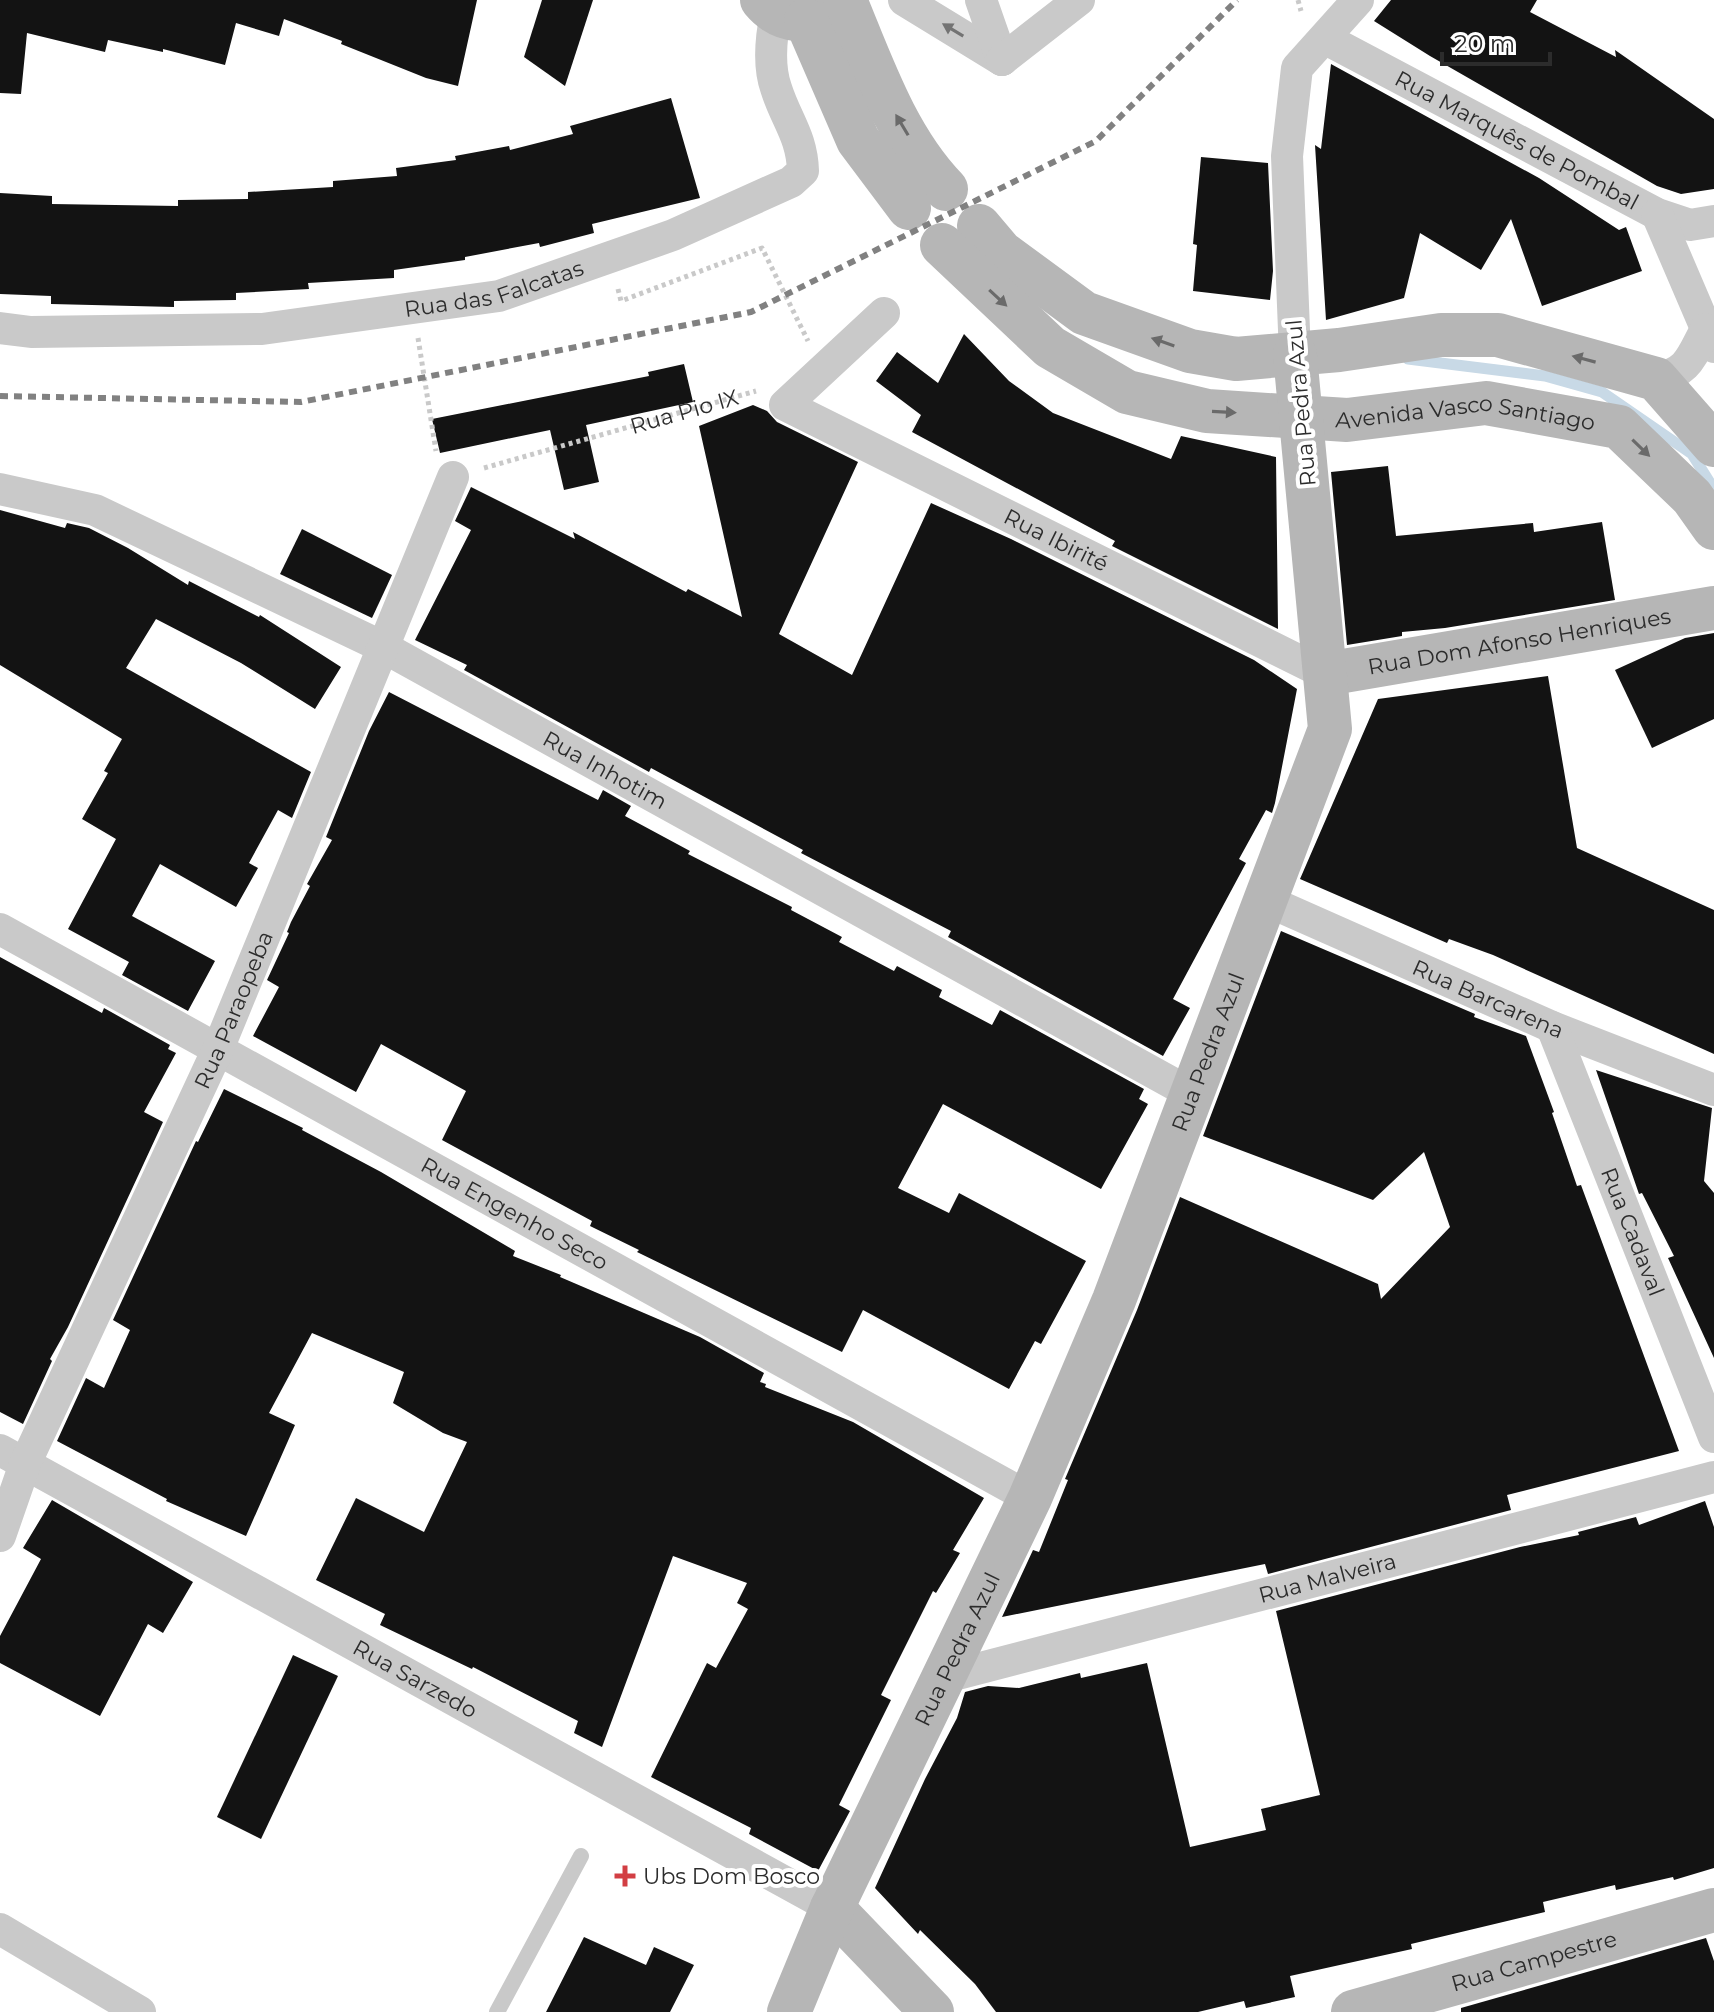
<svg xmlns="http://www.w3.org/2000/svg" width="1714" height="2012" font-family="Montserrat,sans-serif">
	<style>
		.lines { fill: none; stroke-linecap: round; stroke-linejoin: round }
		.stream { stroke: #c8d9e6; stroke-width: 11 }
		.building { fill: #131313 }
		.path { stroke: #c9c9c9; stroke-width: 5; stroke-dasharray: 4 4; stroke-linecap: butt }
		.lane { stroke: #c9c9c9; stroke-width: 16 }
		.street { stroke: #c9c9c9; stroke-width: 32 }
		.secondary { stroke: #b6b6b6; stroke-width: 44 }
		.rail { stroke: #818181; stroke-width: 6; stroke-dasharray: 8 6; stroke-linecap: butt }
		.oneway { fill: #737373 }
		.oneway2 { fill: #6a6a6a }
		.poi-dot { fill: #d23e43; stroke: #fff; stroke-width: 3 }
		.labels { text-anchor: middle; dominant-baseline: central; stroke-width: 8; stroke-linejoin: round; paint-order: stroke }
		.street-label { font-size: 22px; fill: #2c2c2c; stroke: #fff }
		.poi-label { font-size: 22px; fill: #2c2c2c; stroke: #fff; text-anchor: start }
	</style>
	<rect width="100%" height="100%" fill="#fff"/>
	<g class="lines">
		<path class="stream" d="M1408 359 1545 376 1602 392 1692 454 1714 489"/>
	</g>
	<g class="building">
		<path d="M0 0H477L458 86 426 78 341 44 342 41 284 19 279 36 236 23 225 65 163 49V52L108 40 105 52 27 33 21 94 0 93Z"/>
		<path d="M542 0H593L565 86 524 57Z"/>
		<path d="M1391 0H1537L1530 12 1616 57 1615 50 1714 119V189L1681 194 1657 186 1430 56 1374 21Z"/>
		<path d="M1331 64 1539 178 1619 230 1626 227 1642 271 1542 306 1511 219 1481 270 1420 233 1404 298 1326 320 1315 145 1321 149Z"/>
		<path d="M671 98 700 198 592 224 594 233 540 247 539 243 465 257V260L394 270V278L308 283 309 289 236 293V300L174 301V307L51 304V296L0 294V193L52 196V204L178 206V200L248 199V192L333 187V181L397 176 396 168 456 160 455 156 509 146 510 150 573 134 570 126Z"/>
		<path d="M1201 157 1268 163 1273 271 1270 300 1193 291 1197 245 1193 244Z"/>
		<path d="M964 334 1009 381 1053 413 1171 459 1181 436 1276 457 1278 629 1112 546 1115 541 912 432 921 415 876 381 897 352 938 383Z"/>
		<path d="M684 364 693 402 586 425 599 482 564 490 550 430 440 453 432 419 649 376 648 372Z"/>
		<path d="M753 405 767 411 777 422 858 462 779 634 852 675 931 503 1011 539 1254 660 1297 689 1275 803 1272 813 1266 810 1239 859 1246 863 1173 999 1190 1008 1163 1056 948 937 951 931 801 853 803 850 651 768 649 772 464 670 467 665 415 640 471 530 455 521 471 487 575 539 573 532 686 592 688 589 742 617 699 426Z"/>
		<path d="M1388 466 1396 536 1533 523 1534 532 1602 522 1615 600 1445 628 1402 632V636L1347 645 1331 472Z"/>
		<path d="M0 510 65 528 67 523 89 528 128 548 188 585 189 581 259 617 260 615 341 667 315 709 241 663 156 619 126 668 311 772 292 818 278 810 249 863 258 868 236 907 160 864 132 916 215 961 188 1011 122 975 129 962 68 929 116 839 82 819 108 773 104 771 122 739 0 665Z"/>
		<path d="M302 529 392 575 372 618 280 574Z"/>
		<path d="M1714 633V719L1652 748 1615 670 1685 638Z"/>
		<path d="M1548 676 1577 848 1714 910V1054L1493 955 1449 939 1447 943 1300 879 1378 699Z"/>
		<path d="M389 692 598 800 603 790 631 806 625 816 690 851 688 854 792 907 791 910 842 937 839 942 894 971 897 966 942 990 939 997 992 1025 1000 1010 1144 1089 1139 1099 1148 1104 1101 1189 943 1104 898 1188 949 1213 959 1193 1086 1261 1041 1344 1035 1341 1009 1389 863 1310 842 1352 637 1252 639 1250 590 1226 592 1221 442 1140 466 1091 381 1044 356 1092 253 1036 279 987 267 980 289 933 287 932 291 922 310 886 307 884 332 840 326 837 369 731Z"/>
		<path d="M1281 931 1475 1014 1474 1017 1526 1036 1554 1112 1552 1113 1577 1186 1581 1185 1679 1451 1507 1495 1511 1510 1268 1574 1265 1564 1002 1617 1033 1550 1039 1552 1068 1480 1065 1479 1137 1310 1180 1197 1378 1284 1381 1299 1450 1227 1424 1152 1373 1200 1203 1136Z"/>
		<path d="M0 957 102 1013 104 1008 170 1045 168 1049 176 1053 144 1112 163 1122 68 1327 50 1359 52 1361 23 1424 0 1412Z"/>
		<path d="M1596 1070 1712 1108 1704 1181 1714 1193V1358L1668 1258 1674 1256 1642 1193 1639 1194Z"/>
		<path d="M224 1089 303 1128 302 1130 381 1172 515 1251 513 1256 561 1275 560 1277 700 1337 764 1373 760 1382 766 1384 765 1387 853 1422 984 1498 953 1550 960 1553 936 1593 933 1591 881 1695 891 1700 839 1805 850 1811 818 1871 749 1834 751 1828 651 1777 707 1663 716 1668 748 1609 737 1603 747 1583 673 1556 602 1747 574 1733 578 1721 473 1667 472 1669 380 1625 385 1614 316 1580 356 1498 424 1532 467 1442 443 1433 393 1403 404 1372 312 1333 269 1413 295 1425 246 1536 166 1501 167 1499 57 1441 86 1378 104 1388 130 1330 113 1320 196 1141 198 1142Z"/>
		<path d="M52 1500 193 1582 163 1633 148 1624 100 1716 0 1663V1636L41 1559 23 1548Z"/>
		<path d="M1705 1501 1714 1527V1868L1674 1880 1673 1877 1616 1890 1615 1885 1543 1902 1545 1912 1411 1944 1412 1949 1290 1976 1295 1997 1246 2008 1244 2001 1198 2012H996L975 1984 920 1930 918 1934 875 1888 925 1779 957 1718 965 1692 988 1686 1019 1688 1080 1673 1081 1678 1147 1663 1190 1847 1266 1830 1261 1809 1320 1795 1276 1611 1520 1547 1579 1535 1578 1532 1636 1517 1639 1525Z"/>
		<path d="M293 1655 338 1676 261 1839 217 1817Z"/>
		<path d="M584 1937 646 1965 654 1947 694 1965 670 2012H546Z"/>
		<path d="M1706 1938 1714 1961V2012H1461V2008Z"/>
	</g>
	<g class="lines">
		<g class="path">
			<path d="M1298 0 1301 11"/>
			<path d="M618 289 621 301 762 248 808 341"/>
			<path d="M418 338 436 451"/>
			<path id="s1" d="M484 468 756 391"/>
		</g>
		<path class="lane" d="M497 2012 581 1856"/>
		<g class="street">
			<path d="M904 0 1002 60"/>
			<path d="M981 0 1002 60"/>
			<path id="s2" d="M1326 39 1657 214 1690 225 1714 221"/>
			<path d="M1002 60 1079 0"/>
			<path d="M1657 214 1714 347"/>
			<path id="s3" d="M884 313 785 405 1326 674"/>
			<path id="s4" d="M0 328 31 332 262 329 499 296 673 235 791 182 803 171C802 136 786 120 776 88 768 65 771 37 776 13"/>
			<path d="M1295 355 1287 156 1297 68 1358 0"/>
			<path d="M1656 379C1689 372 1691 357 1706 329"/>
			<path id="s5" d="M0 489 95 510 383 647 1192 1094"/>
			<path id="s6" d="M1265 900 1552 1027 1714 1090"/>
			<path id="s7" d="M0 929 1030 1498"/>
			<path id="s8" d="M1552 1027 1714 1437"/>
			<path id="s9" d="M0 1450 832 1908"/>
			<path id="s10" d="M0 1536 25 1464 218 1049 453 477"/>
			<path id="s11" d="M942 1678 1714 1477"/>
			<path d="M0 1929 140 2012"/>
		</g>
		<g class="secondary">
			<path d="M762 0C782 24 809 24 834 8"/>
			<path d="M845 0C872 65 896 137 946 189"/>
			<path d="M806 20 858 140 909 208"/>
			<path d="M979 226 1001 252 1084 313 1190 351 1236 359 1339 350 1441 335H1498L1656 379 1714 445"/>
			<path id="s12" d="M942 245 1050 347 1127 392 1207 411 1347 420 1486 403 1619 427 1692 497 1714 528"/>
			<path id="s13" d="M1326 674 1714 608"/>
			<path d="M832 1908 932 2012"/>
			<path id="s14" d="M789 2012 832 1908 1030 1498 1114 1300 1330 729 1295 355"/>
			<path id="s15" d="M1353 2012 1714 1910"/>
		</g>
		<path class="rail" d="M0 396 301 402 751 312 1096 141 1237 0"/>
	</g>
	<defs><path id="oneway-solid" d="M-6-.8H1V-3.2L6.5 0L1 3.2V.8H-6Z" transform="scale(2)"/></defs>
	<use class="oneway" href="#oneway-solid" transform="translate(953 30) rotate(-149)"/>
	<g class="oneway2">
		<use href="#oneway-solid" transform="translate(902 125) rotate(-121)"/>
		<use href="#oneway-solid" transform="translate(998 298) rotate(43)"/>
		<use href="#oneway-solid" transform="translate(1163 342) rotate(-161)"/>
		<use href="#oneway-solid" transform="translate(1584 359) rotate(-165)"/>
		<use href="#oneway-solid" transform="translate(1224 412) rotate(3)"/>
		<use href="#oneway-solid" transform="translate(1641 448) rotate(44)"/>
	</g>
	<path class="poi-dot" d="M621 1864h8v8h8v8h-8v8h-8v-8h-8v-8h8z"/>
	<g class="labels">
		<g class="street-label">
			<text stroke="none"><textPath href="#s2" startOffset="216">Rua Marquês de Pombal</textPath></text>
			<text stroke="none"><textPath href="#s4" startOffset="498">Rua das Falcatas</textPath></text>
			<text transform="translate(1301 403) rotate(-95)">Rua Pedra Azul</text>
			<text stroke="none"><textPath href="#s1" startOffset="208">Rua Pio IX</textPath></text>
			<text stroke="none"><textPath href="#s12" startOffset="580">Avenida Vasco Santiago</textPath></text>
			<text stroke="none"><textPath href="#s3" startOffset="438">Rua Ibirité</textPath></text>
			<text stroke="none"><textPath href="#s13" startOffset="196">Rua Dom Afonso Henriques</textPath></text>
			<text stroke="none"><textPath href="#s5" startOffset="670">Rua Inhotim</textPath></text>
			<text stroke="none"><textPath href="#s6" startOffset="244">Rua Barcarena</textPath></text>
			<text stroke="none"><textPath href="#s10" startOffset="576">Rua Paraopeba</textPath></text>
			<text stroke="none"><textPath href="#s14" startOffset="1048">Rua Pedra Azul</textPath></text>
			<text stroke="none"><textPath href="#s7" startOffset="588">Rua Engenho Seco</textPath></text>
			<text stroke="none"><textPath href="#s8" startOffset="220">Rua Cadaval</textPath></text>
			<text stroke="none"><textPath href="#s11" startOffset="398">Rua Malveira</textPath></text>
			<text stroke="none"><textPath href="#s14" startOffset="400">Rua Pedra Azul</textPath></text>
			<text stroke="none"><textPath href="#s9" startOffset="474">Rua Sarzedo</textPath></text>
			<text stroke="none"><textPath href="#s15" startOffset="188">Rua Campestre</textPath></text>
		</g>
		<g class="poi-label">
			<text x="643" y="1876">Ubs Dom Bosco</text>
		</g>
	</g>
	<path d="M1442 52v12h108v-12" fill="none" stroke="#2c2c2c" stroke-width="4"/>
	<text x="1454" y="52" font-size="24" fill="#2c2c2c" stroke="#ffffff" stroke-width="6" paint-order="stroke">20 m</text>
</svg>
